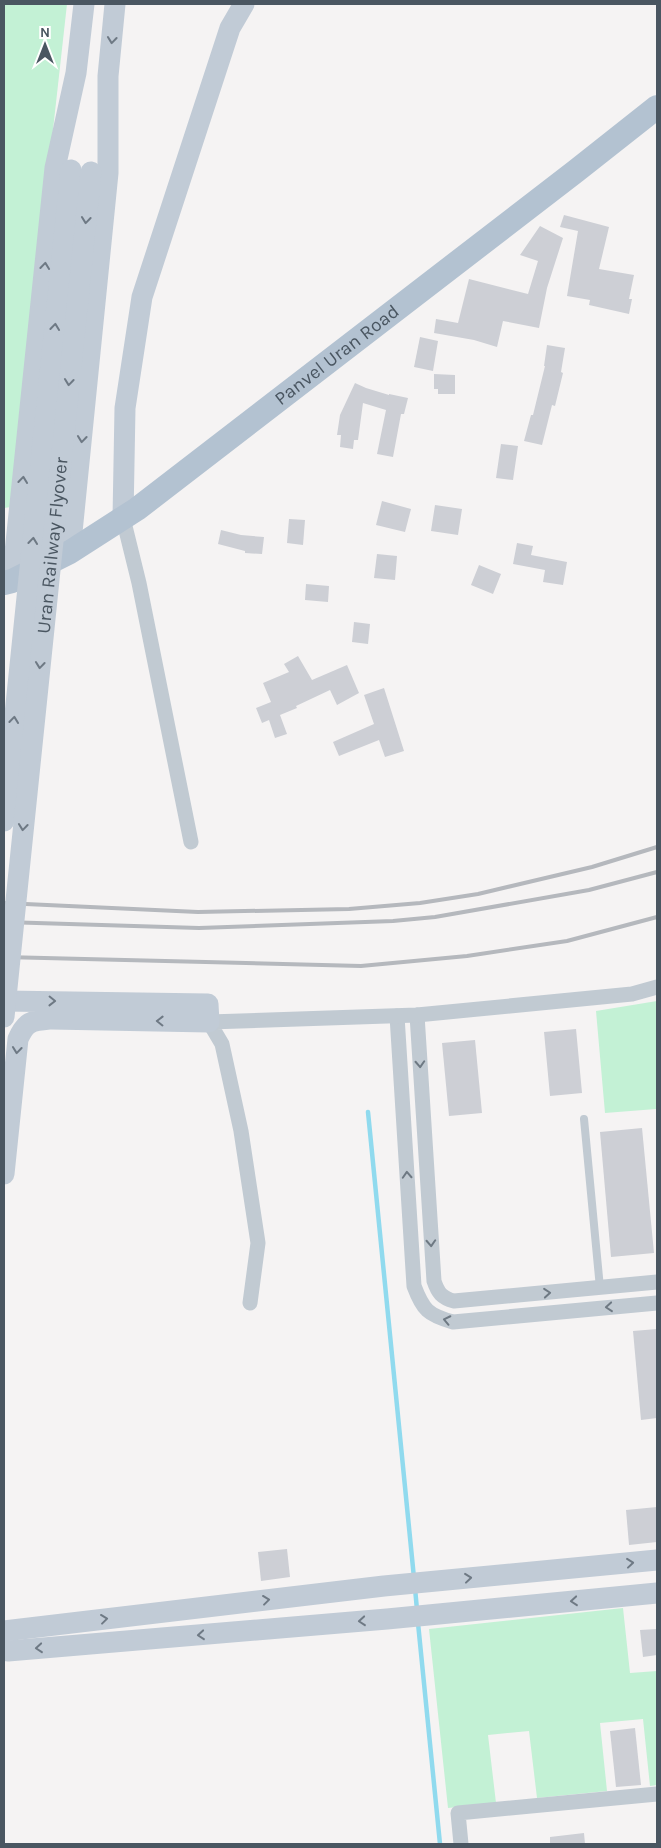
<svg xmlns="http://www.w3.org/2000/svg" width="661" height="1848" font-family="Karla,sans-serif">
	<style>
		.green { fill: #c3f1d5 }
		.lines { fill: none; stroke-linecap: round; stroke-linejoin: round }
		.stream { stroke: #90daee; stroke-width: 4.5 }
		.building { fill: #cdcfd5 }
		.lane { stroke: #c1cad2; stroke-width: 8 }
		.street { stroke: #c1cad2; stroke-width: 15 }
		.secondary { stroke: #c1cbd6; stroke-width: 21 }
		.primary { stroke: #b3c2d1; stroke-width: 24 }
		.rail { stroke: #b5b8bd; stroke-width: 4 }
		.secondary-bridge { stroke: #c1cbd6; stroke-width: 21 }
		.oneway { stroke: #6e7984 }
		.oneway2 { stroke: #6e7983 }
		.labels { text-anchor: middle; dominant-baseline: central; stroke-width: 4; stroke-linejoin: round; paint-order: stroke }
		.street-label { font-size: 19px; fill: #4a5661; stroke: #fff }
	</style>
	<rect width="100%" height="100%" fill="#f5f3f3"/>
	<g class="green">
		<path d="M4 4H67L11 507 4 508Z"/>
		<path d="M657 1001V1118L656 1109 605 1113 596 1011Z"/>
		<path d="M623 1608 630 1673 657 1671V1785L650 1786 643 1719 600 1723 607 1791 537 1798 529 1731 488 1735 496 1803 448 1808 429 1629Z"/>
	</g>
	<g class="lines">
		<g class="stream">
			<path d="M368 1112 414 1578"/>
			<path d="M415 1588 417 1610"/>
			<path d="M418 1623 440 1844"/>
		</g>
	</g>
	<g class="building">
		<path d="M564 215 609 227 599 269 634 275 629 299H632L629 314 589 305 590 300 567 296 578 231 560 227Z"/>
		<path d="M540 226 563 238 547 288 539 328 503 321 497 347 474 340 434 333 436 319 458 323 469 279 528 294 538 261 520 255Z"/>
		<path d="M420 337 438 341 433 371 414 367Z"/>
		<path d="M547 345 565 348 561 372 563 373 555 406 552 405 542 445 524 441 531 415H533L545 366H544Z"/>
		<path d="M434 374 455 375V394H438V389H434Z"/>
		<path d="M355 383 366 388 389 395V394L408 398 404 414H401L393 457 377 454 386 410 363 403 358 440H354L353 449 340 447 341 435H337L340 415Z"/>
		<path d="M501 444 518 446 513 480 496 478Z"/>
		<path d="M382 501 411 509 405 532 376 525Z"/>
		<path d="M435 505 462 509 458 535 431 531Z"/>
		<path d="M289 519 305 520 303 545 287 543Z"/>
		<path d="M221 530 241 535 264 537 262 554 245 553V551L218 544Z"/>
		<path d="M517 543 533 546 531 555 567 562 563 585 543 582 545 570 513 564Z"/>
		<path d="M377 554 397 556 395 580 374 578Z"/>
		<path d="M479 565 501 574 493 594 471 585Z"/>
		<path d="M306 584 329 586 328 602 305 600Z"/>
		<path d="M354 622 370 624 368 644 352 642Z"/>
		<path d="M298 656 312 680 347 665 359 693 337 705 330 690 296 706 297 708 280 715 287 734 275 738 269 720 262 723 256 708 271 702 263 683 289 672 284 664Z"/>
		<path d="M384 688 404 751 385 757 379 740 339 756 333 742 374 724 364 695Z"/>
		<path d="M576 1029 582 1093 550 1096 544 1032Z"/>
		<path d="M475 1040 482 1113 449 1116 442 1043Z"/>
		<path d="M642 1128 654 1253 611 1257 600 1132Z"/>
		<path d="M657 1329V1418L641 1420 633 1331Z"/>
		<path d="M657 1507V1542L629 1545 626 1510Z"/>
		<path d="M287 1549 290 1577 261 1581 258 1552Z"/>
		<path d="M657 1629V1655L643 1657 640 1630Z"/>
		<path d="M635 1728 641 1785 616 1787 610 1731Z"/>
		<path d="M584 1833 585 1844H550V1837Z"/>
	</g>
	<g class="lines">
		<path class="lane" d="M584 1119 600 1288"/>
		<g class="street">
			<path d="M123 518 139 583 191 842"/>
			<path d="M417 1015 434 1281C438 1293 442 1298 454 1301L657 1282"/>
			<path d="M397 1016 414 1286C423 1310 428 1315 453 1322L657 1303"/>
			<path d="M250 1303 258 1243 241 1131 222 1044 209 1022 417 1015 632 994 657 987"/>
			<path d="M461 1844 458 1813 657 1794"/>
		</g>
		<g class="secondary">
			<path d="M123 518 125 408 142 297 230 28 244 4"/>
			<path d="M70 552 108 173V76L115 4"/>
			<path d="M12 581 55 168 76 73 84 4"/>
			<path d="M4 1001 208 1004 209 1022 51 1019C31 1021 26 1021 18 1039L4 1174"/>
			<path d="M4 1631 384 1586 657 1560"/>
			<path d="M4 1649 8 1651 387 1619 657 1593"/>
		</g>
		<path class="primary" id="s1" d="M4 583 12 581 70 552 137 509 576 171 657 107"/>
		<g class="rail">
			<path d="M4 903 198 912 349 909 420 903 478 894 592 867 657 847"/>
			<path d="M4 922 199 928 393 921 435 917 589 890 657 872"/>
			<path d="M4 957 361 966 467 956 567 941 657 917"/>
		</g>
		<g class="secondary-bridge">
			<path d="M4 821 71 170"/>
			<path id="s2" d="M4 1017 91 172"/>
		</g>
	</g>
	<defs><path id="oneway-chevron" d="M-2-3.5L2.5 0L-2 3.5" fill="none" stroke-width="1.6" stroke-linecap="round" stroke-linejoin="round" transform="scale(1.25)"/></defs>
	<g class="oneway">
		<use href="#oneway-chevron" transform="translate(112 40) rotate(96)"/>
		<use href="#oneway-chevron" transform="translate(86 220) rotate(96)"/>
		<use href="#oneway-chevron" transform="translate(45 266) rotate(-84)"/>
		<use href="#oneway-chevron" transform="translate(55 327) rotate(-84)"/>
		<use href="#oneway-chevron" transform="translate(69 382) rotate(96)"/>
		<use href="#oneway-chevron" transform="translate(82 439) rotate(96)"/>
		<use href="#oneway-chevron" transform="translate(23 480) rotate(-84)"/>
		<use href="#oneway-chevron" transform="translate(33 541) rotate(-84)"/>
		<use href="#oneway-chevron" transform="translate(40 665) rotate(96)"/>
		<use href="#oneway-chevron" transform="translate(14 720) rotate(-84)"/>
		<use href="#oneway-chevron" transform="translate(23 827) rotate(96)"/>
		<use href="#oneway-chevron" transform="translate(52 1001) rotate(1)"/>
		<use href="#oneway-chevron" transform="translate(160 1021) rotate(-179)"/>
		<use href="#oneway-chevron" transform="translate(17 1050) rotate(96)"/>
		<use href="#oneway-chevron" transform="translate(630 1563) rotate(-6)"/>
		<use href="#oneway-chevron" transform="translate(468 1578) rotate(-6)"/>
		<use href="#oneway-chevron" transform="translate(266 1600) rotate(-7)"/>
		<use href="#oneway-chevron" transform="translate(574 1601) rotate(175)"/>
		<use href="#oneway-chevron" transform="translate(104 1619) rotate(-7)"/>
		<use href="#oneway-chevron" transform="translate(362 1621) rotate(175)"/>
		<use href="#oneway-chevron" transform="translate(201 1635) rotate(175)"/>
		<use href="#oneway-chevron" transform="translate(39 1648) rotate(175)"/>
	</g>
	<g class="oneway2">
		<use href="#oneway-chevron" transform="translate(420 1064) rotate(87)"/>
		<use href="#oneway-chevron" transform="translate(407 1175) rotate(-93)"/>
		<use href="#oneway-chevron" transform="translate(431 1243) rotate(87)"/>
		<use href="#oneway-chevron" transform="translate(547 1293) rotate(-5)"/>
		<use href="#oneway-chevron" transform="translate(609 1307) rotate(175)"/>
		<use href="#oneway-chevron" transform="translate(447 1320) rotate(-168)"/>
	</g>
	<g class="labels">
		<g class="street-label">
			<text stroke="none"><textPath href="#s1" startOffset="405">Panvel Uran Road</textPath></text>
			<text stroke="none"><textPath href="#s2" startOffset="474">Uran Railway Flyover</textPath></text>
		</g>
	</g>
	<rect width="661" height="1848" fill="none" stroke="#4a5661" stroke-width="10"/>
	<g transform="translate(45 45)" stroke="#ffffff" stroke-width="4" paint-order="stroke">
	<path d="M0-4L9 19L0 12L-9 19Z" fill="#4a5661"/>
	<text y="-8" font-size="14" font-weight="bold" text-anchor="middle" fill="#4a5661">N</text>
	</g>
</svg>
